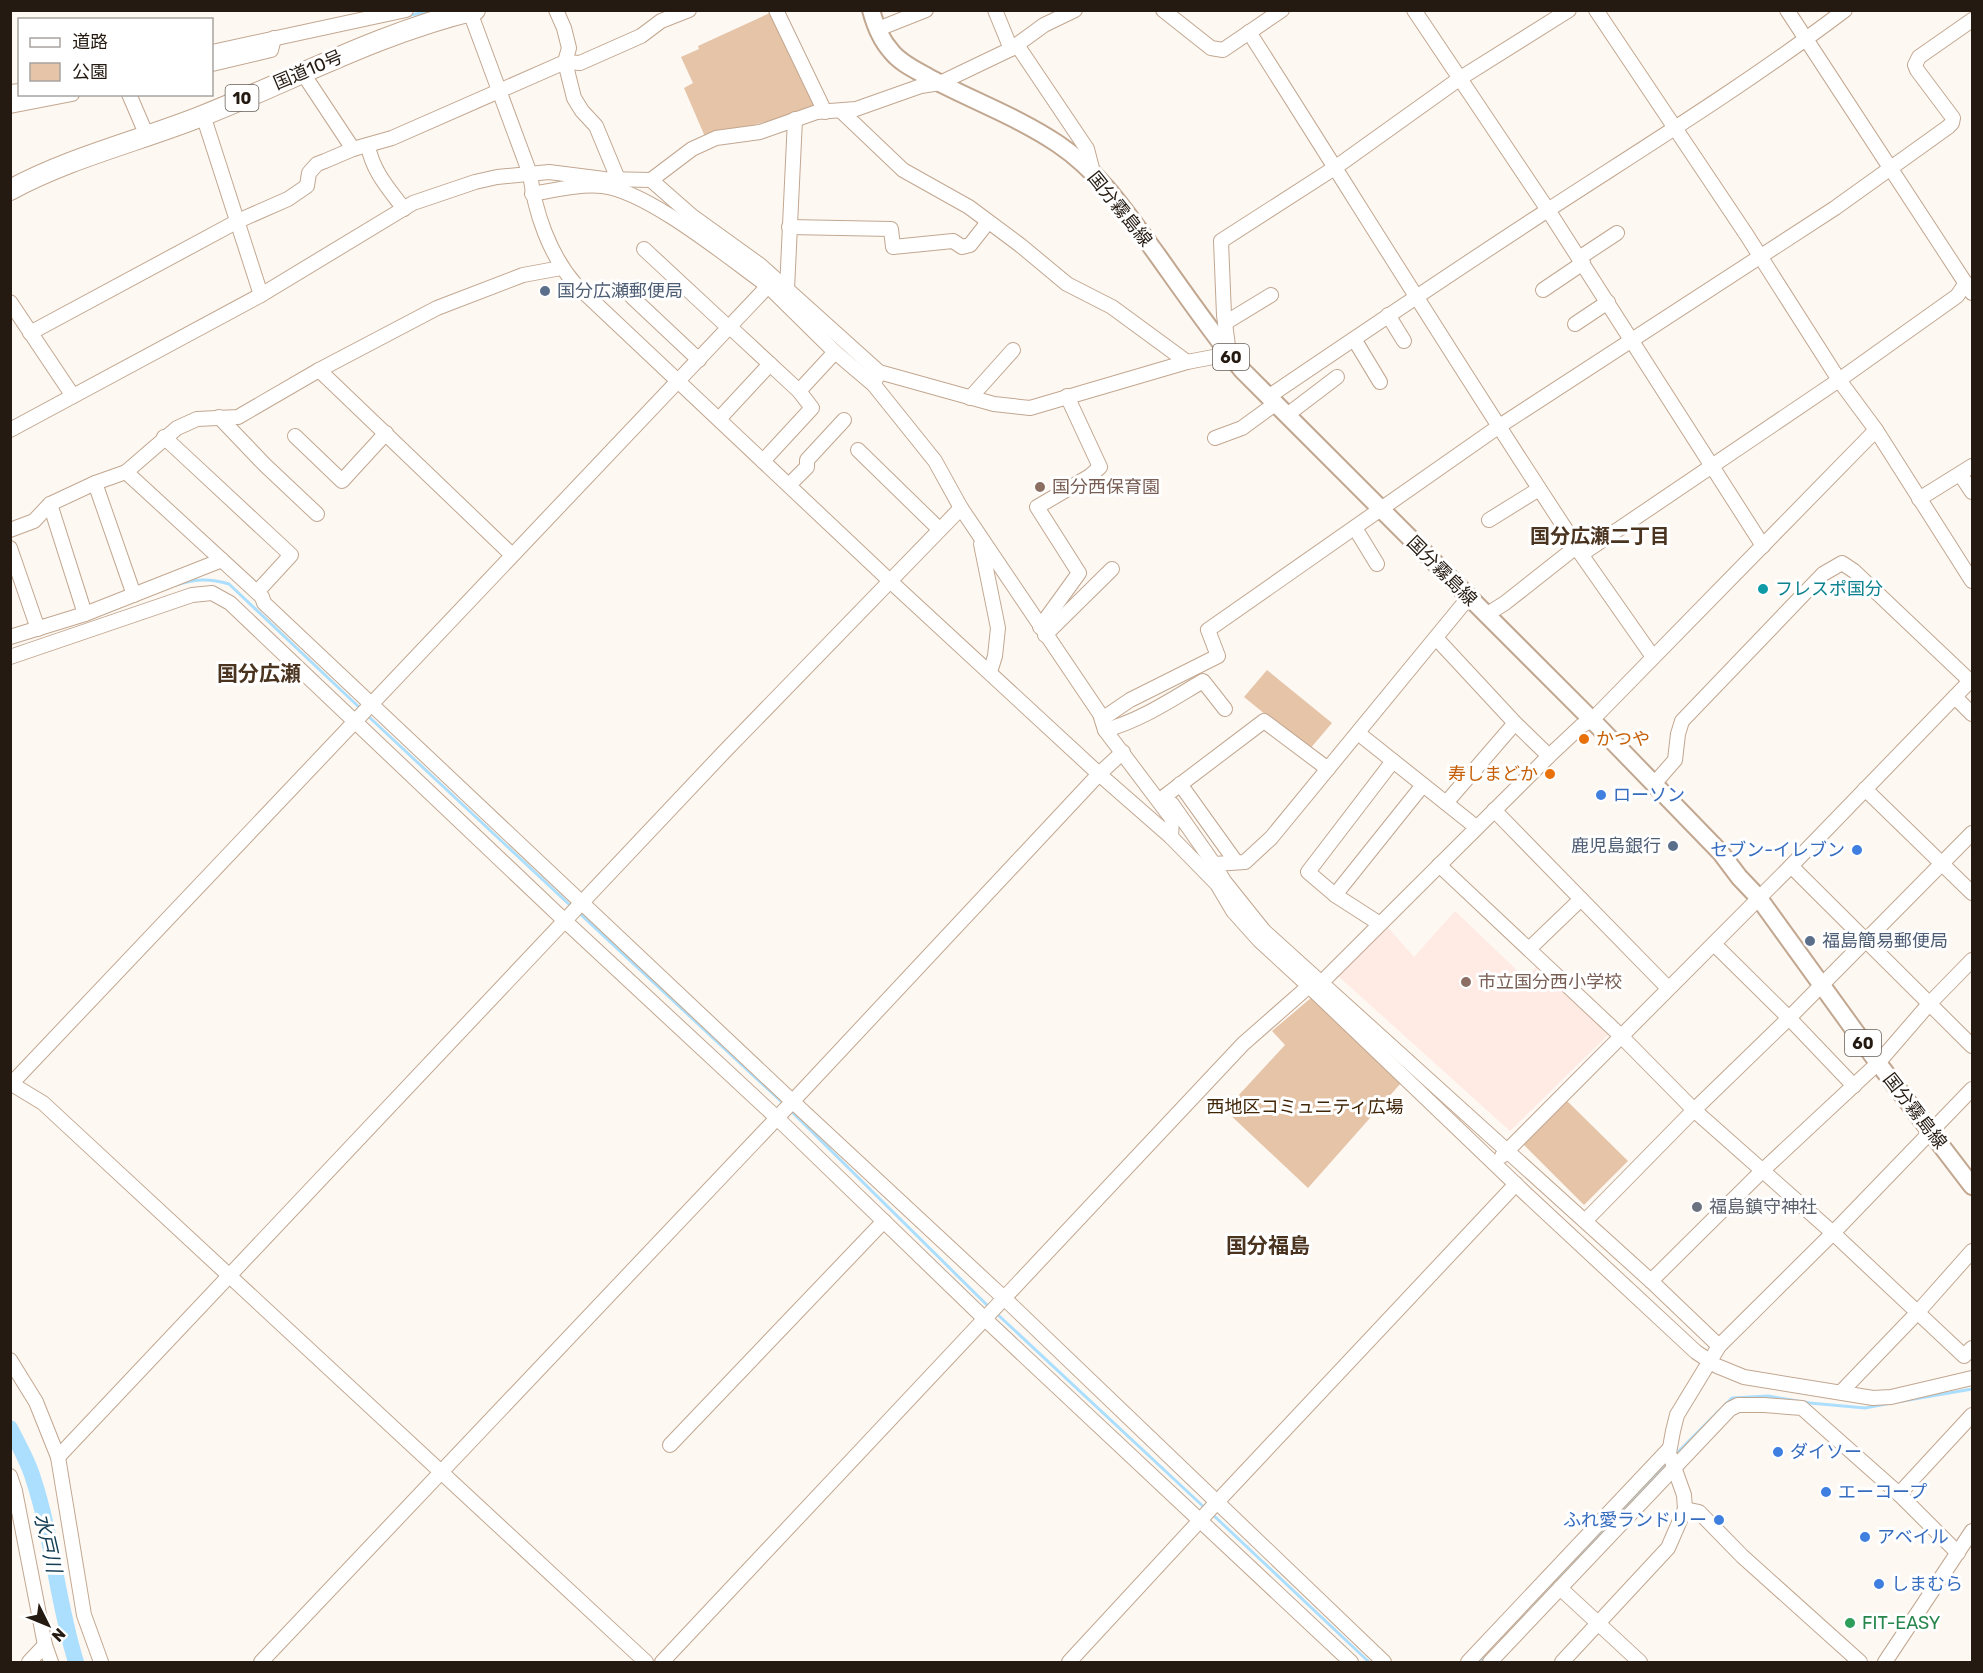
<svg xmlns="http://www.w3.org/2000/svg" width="1983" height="1673" font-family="Rubik,'Noto Sans JP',sans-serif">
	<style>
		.education { fill: #ffeae4 }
		.green { fill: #e5c4a8 }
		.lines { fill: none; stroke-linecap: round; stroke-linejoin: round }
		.stream { stroke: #acdffe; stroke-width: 3 }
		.river { stroke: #acdffe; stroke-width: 16 }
		.minor-casing { stroke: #c2a790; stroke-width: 16 }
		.major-casing { stroke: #c2a790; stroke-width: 20 }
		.highway-casing { stroke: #c2a790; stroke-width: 22 }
		.minor { stroke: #fff; stroke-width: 14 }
		.major { stroke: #fff; stroke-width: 16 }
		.highway { stroke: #fff; stroke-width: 20 }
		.service-dot { fill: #5c6f8a; stroke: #fff; stroke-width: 2 }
		.education-dot { fill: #8d6e63; stroke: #fff; stroke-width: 2 }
		.culture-dot { fill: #0f9aa8; stroke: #fff; stroke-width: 2 }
		.food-dot { fill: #e8710a; stroke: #fff; stroke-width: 2 }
		.shop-dot { fill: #3f7fe0; stroke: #fff; stroke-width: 2 }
		.worship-dot { fill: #6b7280; stroke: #fff; stroke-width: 2 }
		.leisure-dot { fill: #2e9e5b; stroke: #fff; stroke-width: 2 }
		.labels { text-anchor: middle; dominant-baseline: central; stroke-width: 6; stroke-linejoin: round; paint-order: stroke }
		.shield { fill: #fff; stroke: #665f58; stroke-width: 1.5 }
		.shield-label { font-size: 16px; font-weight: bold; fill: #241a11 }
		.street-label { font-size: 18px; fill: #241a11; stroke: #fff }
		.service-label { font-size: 18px; fill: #4e5e75; stroke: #fff; text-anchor: start }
		.education-label { font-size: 18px; fill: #785e54; stroke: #fff; text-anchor: start }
		.culture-label { font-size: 18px; fill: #0d838f; stroke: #fff; text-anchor: start }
		.food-label { font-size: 18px; fill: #c56008; stroke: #fff; text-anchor: start }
		.shop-label { font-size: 18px; fill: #366cbe; stroke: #fff; text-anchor: start }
		.park-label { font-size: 18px; fill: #402507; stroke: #fff }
		.worship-label { font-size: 18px; fill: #5b616d; stroke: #fff; text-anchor: start }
		.leisure-label { font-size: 18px; fill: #27864d; stroke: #fff; text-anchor: start }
		.neighbourhood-label { font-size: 20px; font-weight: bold; fill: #4a3420; stroke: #fff }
		.water-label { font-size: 20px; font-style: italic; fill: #133c52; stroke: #fff }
		.quarter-label { font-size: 21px; font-weight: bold; fill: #4a3420; stroke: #fff }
	</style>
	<rect width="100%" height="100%" fill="#fef8f3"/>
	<path class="education" d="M1455 911 1525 978 1540 963 1609 1034 1510 1131 1337 975 1385 924 1414 957Z"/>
	<g class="green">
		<path d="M772 12 819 106 706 139 684 88 693 83 681 57 699 49 698 46Z"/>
		<path d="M1267 670 1332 723 1309 750 1244 697Z"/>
		<path d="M1312 997 1401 1083 1308 1188 1225 1110 1285 1045 1272 1031Z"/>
		<path d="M1561 1095 1628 1161 1584 1205 1518 1139Z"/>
	</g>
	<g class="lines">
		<g class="stream">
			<path d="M406 16 436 10"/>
			<path d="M176 585C194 579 209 578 229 584L361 709"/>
			<path d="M368 716 573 908"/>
			<path d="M578 912 784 1104"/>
			<path d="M791 1111 989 1307"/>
			<path d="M996 1313 1206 1509"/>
			<path d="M1897 1402 1972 1389"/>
			<path d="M1725 1405 1732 1398 1768 1396 1810 1403 1865 1408 1891 1403"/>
			<path d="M1674 1456 1720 1410"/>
			<path d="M1211 1513 1369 1662"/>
			<path d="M1502 1640 1667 1463"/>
			<path d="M1481 1662 1487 1656"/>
		</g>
		<path class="river" d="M10 1428C18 1444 28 1461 33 1478 53 1538 57 1602 76 1662"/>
		<g class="minor-casing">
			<g id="minor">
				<path d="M556 10 564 28 569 48 565 62 574 98 582 111 596 126 618 179"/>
				<path d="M776 10 825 112"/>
				<path d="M995 10 1011 49"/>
				<path d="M1163 10 1211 48 1223 50 1282 10"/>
				<path d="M1414 10 1548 210 1763 546"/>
				<path d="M1596 10 1746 234 1839 380 1876 430 1972 581"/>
				<path d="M1787 10 1972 293"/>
				<path d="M470 12 530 174C535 212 549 254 575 284L890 581 1099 774 1171 837 1217 884 1233 911 1259 940 1309 986 1526 1194 1696 1352 1717 1366 1744 1377 1873 1398 1891 1397 1972 1378"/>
				<path d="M878 29 926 10"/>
				<path d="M1249 32C1360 206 1468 382 1582 554"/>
				<path d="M1017 45 1087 149 1093 172"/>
				<path d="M212 52 406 10"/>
				<path d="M212 64 271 50 274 38"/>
				<path d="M302 72 353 149"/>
				<path d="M10 92 20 91"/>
				<path d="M129 94 147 136"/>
				<path d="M10 106 72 94"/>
				<path d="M841 111 903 170 969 207 1020 245 1067 284 1112 307 1187 362"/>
				<path d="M203 115 261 295"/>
				<path d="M368 146C373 172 389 189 404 209"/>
				<path d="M651 180 692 216 760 265 879 372 994 404 1030 408 1187 362 1229 354 1224 315 1221 241 1336 167 1459 79 1569 10"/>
				<path d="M532 194C555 190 579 184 602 186 648 191 729 258 768 286"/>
				<path d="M789 227 891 229 893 247 953 241 962 247 970 245 988 222"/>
				<path d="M644 249 729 328"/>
				<path d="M1579 258 1617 233"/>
				<path d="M787 289 795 119"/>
				<path d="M1543 290 1583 263"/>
				<path d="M632 297 699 360"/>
				<path d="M10 302 73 396"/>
				<path d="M1388 315 1404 341"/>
				<path d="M1225 323 1271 295"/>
				<path d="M1575 324 1608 302"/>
				<path d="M730 327 799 391 835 352"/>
				<path d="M30 333 238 221 288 199 307 186 309 173 317 164 325 161 353 149 392 138 565 62 580 63 641 36 661 21 689 10"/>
				<path d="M1354 339 1380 382"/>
				<path d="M877 376 874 385 935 461 961 508 1100 714 1105 730 1172 819 1171 837"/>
				<path d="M1268 397C1361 334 1454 271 1548 210 1648 145 1750 82 1845 10"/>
				<path d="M970 398 1013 350"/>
				<path d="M1287 415 1337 377"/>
				<path d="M219 417 265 465 317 514"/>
				<path d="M719 419 770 364"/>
				<path d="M10 430 261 295 413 203 475 182 497 177 549 172 604 179 651 180 692 149 716 138 760 132 817 112 856 109 921 86 940 83 1011 49 1044 25 1075 10"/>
				<path d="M295 436 342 481 386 433"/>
				<path d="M164 437 291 555 257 592"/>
				<path d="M1215 438 1242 428 1275 404"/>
				<path d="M858 450 939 529"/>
				<path d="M763 461 812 408 799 391"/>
				<path d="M126 472 262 597 264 603 792 1101 1005 1299 1384 1662"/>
				<path d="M1960 474 1972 492"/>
				<path d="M95 483 134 595"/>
				<path d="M789 485 807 467V460L844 420"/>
				<path d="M1919 499 1972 466"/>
				<path d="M50 504 85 614"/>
				<path d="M1489 520 1539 489"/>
				<path d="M1355 528 1377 564"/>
				<path d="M10 530 34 521 50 504 95 483 126 472 177 428 197 419 238 417 319 370"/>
				<path d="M981 544 998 628 995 656 990 672"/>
				<path d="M10 548 38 629"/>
				<path d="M1582 554 1839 380 1957 296 1966 283"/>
				<path d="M512 555 319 370 437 308 523 275 561 268"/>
				<path d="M1469 597 1271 838 1245 862 1214 864 1224 881 1264 931 1651 1281 1719 1346"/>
				<path d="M1486 615 1505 603 1576 547 1653 657"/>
				<path d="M1040 627 1079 573 1037 507 1090 476 1100 467 1067 396"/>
				<path d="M1045 635 1112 569"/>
				<path d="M10 637 85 614 222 560"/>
				<path d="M1436 638 1515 723 1549 756"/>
				<path d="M10 657 192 595 212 593 230 603 565 921 777 1118 986 1320 1351 1662"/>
				<path d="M1955 697 1972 714"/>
				<path d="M1102 719 1130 700 1218 656 1208 630 1498 427 1835 208 1948 127 1952 123 1953 118 1917 70 1915 65 1919 57 1972 20"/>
				<path d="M1105 730C1140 721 1172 699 1203 681L1225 709"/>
				<path d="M1358 733 1476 827"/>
				<path d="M1180 784 1236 862"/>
				<path d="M1654 784 1675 760 1678 734 1682 721 1823 574 1842 563 1854 571 1970 681"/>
				<path d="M1865 789 1972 893"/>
				<path d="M1165 796 1264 721 1328 769"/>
				<path d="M1446 803 1515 723"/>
				<path d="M1172 804 1214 864"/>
				<path d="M1494 810 1668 988"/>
				<path d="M1439 865 1621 1036 1694 1110 1833 1233 1964 1356 1972 1348"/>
				<path d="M1791 866 1972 1046"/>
				<path d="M1335 895 1423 785"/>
				<path d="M1380 924 1335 895 1308 872 1393 761"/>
				<path d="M1714 944 1789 1018 1854 1086"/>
				<path d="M1529 949 1581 899"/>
				<path d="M10 1083 43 1103 646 1662"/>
				<path d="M12 1083 768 286 835 352 874 385"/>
				<path d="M1502 1156 1791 866 1972 679"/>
				<path d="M1585 1221 1694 1110 1789 1018 1972 833"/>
				<path d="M1651 1281 1762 1171 1878 1063 1929 1004 1972 960"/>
				<path d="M10 1360 36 1402 58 1457 84 1615 101 1662"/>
				<path d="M1842 1391 1917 1313 1972 1251"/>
				<path d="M670 1445 884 1221"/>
				<path d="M58 1457 725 751 961 508"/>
				<path d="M10 1476 15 1491 45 1645 51 1662"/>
				<path d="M1899 1494 1972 1415"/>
				<path d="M1685 1509 1699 1512 1742 1556 1860 1662"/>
				<path d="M1560 1588 1640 1662"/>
				<path d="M29 1662 45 1645"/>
				<path d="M261 1662 777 1118 1099 774 1123 752"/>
				<path d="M662 1662 1243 1044 1309 986 1322 982 1549 756 1581 726 1592 720 1876 430"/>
				<path d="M1069 1662 1217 1502 1516 1184"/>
				<path d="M1468 1662 1669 1449"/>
				<path d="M1490 1662 1730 1409 1738 1405H1764L1802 1408 1899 1494 1958 1553"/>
				<path d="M1562 1662 1668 1548 1685 1509 1684 1495 1669 1453 1673 1431 1677 1415 1719 1346 1833 1233 1972 1089"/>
				<path d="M1885 1662 1972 1531"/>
			</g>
		</g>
		<g class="major-casing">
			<path id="major" d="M871 10C875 25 881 40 891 51 900 63 916 70 928 77 971 100 1018 117 1058 144 1101 173 1128 215 1158 256 1185 294 1212 333 1242 370L1592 720 1721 853 1739 877 1758 897 1878 1063 1972 1186"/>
		</g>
		<g class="highway-casing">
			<path id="highway" d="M10 190C71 157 139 141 202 116 293 80 379 33 475 10"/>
		</g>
		<use href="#minor" class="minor"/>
		<use href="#major" class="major"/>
		<use href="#highway" class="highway"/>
	</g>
	<g class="service-dot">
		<circle cx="545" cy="291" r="6"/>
		<circle cx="1673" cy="846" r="6"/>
		<circle cx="1810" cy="941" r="6"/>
	</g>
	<g class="education-dot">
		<circle cx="1040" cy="487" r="6"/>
		<circle cx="1466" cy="982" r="6"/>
	</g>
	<circle class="culture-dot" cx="1763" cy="589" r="6"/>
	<g class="food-dot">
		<circle cx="1584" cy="739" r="6"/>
		<circle cx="1550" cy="774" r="6"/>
	</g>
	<g class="shop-dot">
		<circle cx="1601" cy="795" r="6"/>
		<circle cx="1857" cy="850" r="6"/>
		<circle cx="1778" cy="1452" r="6"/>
		<circle cx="1826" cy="1492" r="6"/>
		<circle cx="1719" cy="1520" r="6"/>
		<circle cx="1865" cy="1537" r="6"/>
		<circle cx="1879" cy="1584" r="6"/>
	</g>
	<circle class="worship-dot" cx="1697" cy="1207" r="6"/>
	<circle class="leisure-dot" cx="1850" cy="1623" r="6"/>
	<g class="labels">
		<g class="shield">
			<rect x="225.5" y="85" width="33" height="26" rx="4.5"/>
			<rect x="1213" y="344" width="36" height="26" rx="4.5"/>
			<rect x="1845" y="1030" width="36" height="26" rx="4.5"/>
		</g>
		<g class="shield-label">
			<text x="242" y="98">10</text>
			<text x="1231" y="357">60</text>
			<text x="1863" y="1043">60</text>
		</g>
		<g class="street-label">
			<text transform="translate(308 70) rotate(-23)">国道10号</text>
			<text transform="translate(1120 209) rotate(51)">国分霧島線</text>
			<text transform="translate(1442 571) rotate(45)">国分霧島線</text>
			<text transform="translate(1915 1111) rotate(52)">国分霧島線</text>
		</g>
		<g class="service-label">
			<text x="557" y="291">国分広瀬郵便局</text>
			<text x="1661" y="846" text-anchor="end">鹿児島銀行</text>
			<text x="1822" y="941">福島簡易郵便局</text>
		</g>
		<g class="education-label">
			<text x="1052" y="487">国分西保育園</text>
			<text x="1478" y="982">市立国分西小学校</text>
		</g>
		<g class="culture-label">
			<text x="1775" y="589">フレスポ国分</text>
		</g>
		<g class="food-label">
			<text x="1596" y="739">かつや</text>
			<text x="1538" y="774" text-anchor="end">寿しまどか</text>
		</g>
		<g class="shop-label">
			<text x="1613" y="795">ローソン</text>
			<text x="1845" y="850" text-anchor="end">セブン-イレブン</text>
			<text x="1790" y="1452">ダイソー</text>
			<text x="1838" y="1492">エーコープ</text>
			<text x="1707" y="1520" text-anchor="end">ふれ愛ランドリー</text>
			<text x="1877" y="1537">アベイル</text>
			<text x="1891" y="1584">しまむら</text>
		</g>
		<g class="park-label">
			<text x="1305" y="1107">西地区コミュニティ広場</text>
		</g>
		<g class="worship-label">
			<text x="1709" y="1207">福島鎮守神社</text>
		</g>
		<g class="leisure-label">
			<text x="1862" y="1623">FIT-EASY</text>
		</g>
		<g class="neighbourhood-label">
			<text x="1600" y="536">国分広瀬二丁目</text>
		</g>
		<g class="water-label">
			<text transform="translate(48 1543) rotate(77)">水戸川</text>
		</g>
		<g class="quarter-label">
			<text x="259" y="673">国分広瀬</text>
			<text x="1268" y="1245">国分福島</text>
		</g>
	</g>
	<rect width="1983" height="1673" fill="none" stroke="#241a11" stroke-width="24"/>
	<rect x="18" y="18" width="195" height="78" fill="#ffffff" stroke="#a7a3a0" stroke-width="1.5"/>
	<rect x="30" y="38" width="30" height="9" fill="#ffffff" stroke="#a7a3a0" stroke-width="1.5"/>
	<text x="72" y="48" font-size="18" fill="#241a11">道路</text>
	<rect x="30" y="63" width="30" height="18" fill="#e5c4a8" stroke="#a7a3a0" stroke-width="1.5"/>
	<text x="72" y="78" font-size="18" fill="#241a11">公園</text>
	<g transform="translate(48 1625) rotate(133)" stroke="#ffffff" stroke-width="4.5" paint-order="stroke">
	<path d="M0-4.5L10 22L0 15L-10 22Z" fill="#241a11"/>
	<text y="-9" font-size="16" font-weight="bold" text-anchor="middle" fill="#241a11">N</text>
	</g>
</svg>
